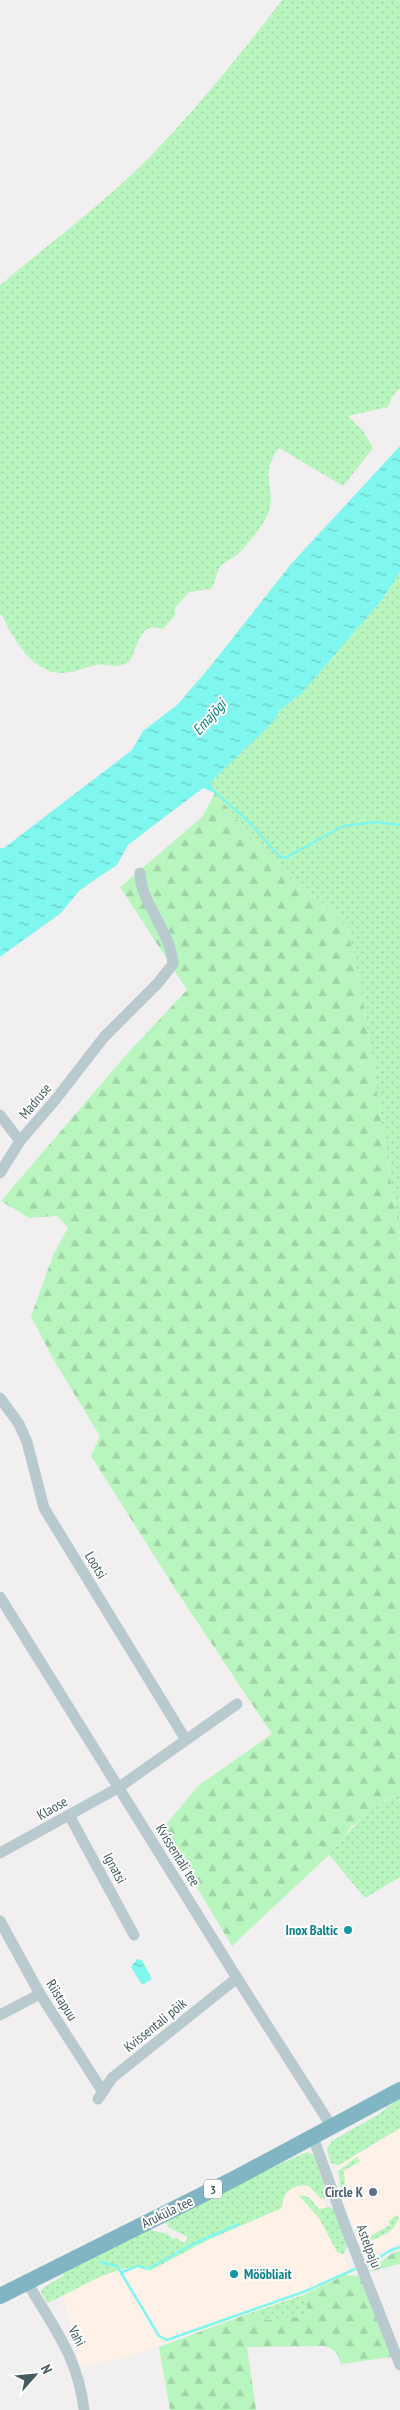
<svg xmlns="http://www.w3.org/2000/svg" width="400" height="2410" font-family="'PT Sans Narrow',sans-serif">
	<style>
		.commercial { fill: #fef1e7 }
		.grass { fill: url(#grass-dots) }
		.forest { fill: url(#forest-firs) }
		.water { fill: url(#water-ripples) }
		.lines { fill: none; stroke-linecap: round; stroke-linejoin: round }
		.stream { stroke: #80f7ee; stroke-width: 2.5 }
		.minor { stroke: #b9cace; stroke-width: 11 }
		.highway { stroke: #81b5c4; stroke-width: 16 }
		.culture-dot { fill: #0f9aa8; stroke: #fff; stroke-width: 2 }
		.service-dot { fill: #5c6f8a; stroke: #fff; stroke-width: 2 }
		.labels { text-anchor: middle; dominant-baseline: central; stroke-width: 4; stroke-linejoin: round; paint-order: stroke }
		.shield { fill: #fff; stroke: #7d8c8f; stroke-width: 1 }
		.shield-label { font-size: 12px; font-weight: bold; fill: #455a5f }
		.street-label { font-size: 14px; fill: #455a5f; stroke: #fff }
		.culture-label { font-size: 14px; font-weight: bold; fill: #0d838f; stroke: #fff; text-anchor: end }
		.service-label { font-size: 14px; font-weight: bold; fill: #4e5e75; stroke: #fff; text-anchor: end }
		.water-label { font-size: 15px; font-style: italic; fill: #05857b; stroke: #fff }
	</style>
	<defs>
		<pattern id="grass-dots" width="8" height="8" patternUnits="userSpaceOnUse" patternTransform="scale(1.25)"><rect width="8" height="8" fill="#b9f5bf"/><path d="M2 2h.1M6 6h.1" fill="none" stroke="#a0d4a7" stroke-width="1.8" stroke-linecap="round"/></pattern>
		<pattern id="forest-firs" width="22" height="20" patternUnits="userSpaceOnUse" patternTransform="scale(1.25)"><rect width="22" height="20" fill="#b9f5bf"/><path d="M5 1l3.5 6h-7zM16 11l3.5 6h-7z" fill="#a0d4a7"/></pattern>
		<pattern id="water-ripples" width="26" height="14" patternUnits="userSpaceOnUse" patternTransform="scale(1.25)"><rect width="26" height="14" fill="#80f7ee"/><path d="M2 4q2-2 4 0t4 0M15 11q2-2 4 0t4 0" fill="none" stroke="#6bcbc4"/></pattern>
	</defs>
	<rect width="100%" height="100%" fill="#f2eff0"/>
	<g class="commercial">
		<path d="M400 2128V2243L366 2259 340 2193 343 2191 337 2175 339 2165Z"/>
		<path d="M314 2175 352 2278 123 2358 80 2367 63 2293Z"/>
	</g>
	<g class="grass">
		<path d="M282 0H400V388L392 397 388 407 348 416 364 432 373 448 343 486 279 448C257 478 278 488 268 514 262 527 248 544 238 554 233 559 226 560 222 565 215 572 217 581 211 589L189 592 175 608V616L163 629C139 620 139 646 129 662 116 670 109 663 96 665 85 667 74 673 62 673 33 674 12 637 2 615H0V285C55 239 114 196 163 143 205 98 245 49 282 0Z"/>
		<path d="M400 572V1241L362 994 347 926 255 841 215 793 211 782 267 728 277 717 279 711 302 693 382 600Z"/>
		<path d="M400 1793V1877L365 1898 329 1855C350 1828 370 1808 400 1793Z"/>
		<path d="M400 2098V2128L339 2165 331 2163 327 2150 332 2141 379 2114Z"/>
		<path d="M307 2152 314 2155 327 2195 325 2199 320 2198 309 2186C294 2183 282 2192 282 2208L208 2240 150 2271 148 2267C112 2264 80 2289 47 2303L41 2291 43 2288 64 2275V2273L150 2230 168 2234 172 2239 177 2238 184 2243 188 2237 168 2227 166 2221 268 2169Z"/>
		<path d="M357 2157 360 2162 343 2171 345 2177 344 2191 341 2192 338 2171Z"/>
		<path d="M302 2195 310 2198 319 2209 330 2207 334 2209 347 2245 345 2252 342 2254 337 2252 319 2218 299 2196Z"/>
		<path d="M396 2215 399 2218 395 2226 388 2233 366 2243 362 2242 355 2230H361L365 2239 390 2225 388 2222Z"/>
		<path d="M303 2295 309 2313 304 2316 267 2320 250 2313Z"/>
	</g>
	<g class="forest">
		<path d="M215 793 255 841 347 926 362 994 400 1242V1793L386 1800 351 1827 329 1855 232 1946 162 1829 199 1785 272 1734 174 1587 91 1456 100 1436 53 1359 31 1316 54 1253 68 1228 57 1216 29 1218 1 1201 126 1055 187 990 120 887 202 817Z"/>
		<path d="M400 2251V2264L368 2272 394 2252Z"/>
		<path d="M345 2275 360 2276 391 2357 341 2364C339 2354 334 2348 324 2346L247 2347 256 2410H170L159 2347 250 2313 267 2320 304 2316 309 2313 303 2295Z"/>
	</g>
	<g class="water">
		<path d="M400 446V571L398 575 382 600 302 693 279 711 277 717 267 728 211 782 215 793 203 788 128 845 117 865 93 881 79 891 61 913 0 957V848H4L132 750 143 731 177 705 209 668 291 564Z"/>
		<path d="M137 1959 142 1960 152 1979 144 1984 141 1983 131 1967Z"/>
	</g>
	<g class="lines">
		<g class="stream">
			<path d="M213 790 249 822 280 857H287L343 826 377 822 400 825"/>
			<path d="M100 2262 117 2266 159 2336 167 2340 306 2291 355 2269"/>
			<path d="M369 2264 391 2250 400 2247"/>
			<path d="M122 2272 138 2266 148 2269 193 2244 239 2224"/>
		</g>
		<g class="minor">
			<path d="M0 1115 20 1141"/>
			<path d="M0 1173 20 1141 56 1099 104 1037 158 983 173 964C171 931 140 902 140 873"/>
			<path d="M0 1398 19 1424 27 1442 44 1508 186 1740 118 1788 0 1853"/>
			<path d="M0 1597 237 1978 332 2127"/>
			<path d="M186 1740 237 1704"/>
			<path d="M69 1815 134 1935"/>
			<path d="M0 1921 40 1994 103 2092"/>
			<path d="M0 2015 40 1994"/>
			<path d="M98 2099 112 2078 237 1978"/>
			<path d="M313 2137 346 2228 400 2365"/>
			<path d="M27 2282C53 2327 78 2356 84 2410"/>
		</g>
		<path class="highway" d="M0 2296 232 2180 400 2090"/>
	</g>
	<g class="culture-dot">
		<circle cx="348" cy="1930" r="5"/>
		<circle cx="234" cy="2274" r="5"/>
	</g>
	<circle class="service-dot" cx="373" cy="2192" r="5"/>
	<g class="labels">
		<rect class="shield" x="204" y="2179.5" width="18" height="19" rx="4"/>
		<g class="shield-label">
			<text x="213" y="2189">3</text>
		</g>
		<g class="street-label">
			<text transform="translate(35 1101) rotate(-50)">Madruse</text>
			<text transform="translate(96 1565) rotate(59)">Lootsi</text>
			<text transform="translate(52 1808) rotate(-30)">Klaose</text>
			<text transform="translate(178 1855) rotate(58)">Kvissentali tee</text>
			<text transform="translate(115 1868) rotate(62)">Ignatsi</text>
			<text transform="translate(62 2000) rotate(58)">Riistapuu</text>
			<text transform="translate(155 2025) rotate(-39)">Kvissentali põik</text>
			<text transform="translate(167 2212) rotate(-26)">Aruküla tee</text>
			<text transform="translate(369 2246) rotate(69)">Astelpaju</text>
			<text transform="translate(77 2336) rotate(62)">Vahi</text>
		</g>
		<g class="culture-label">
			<text x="338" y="1930">Inox Baltic</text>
			<text x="244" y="2274" text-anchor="start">Mööbliait</text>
		</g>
		<g class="service-label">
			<text x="363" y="2192">Circle K</text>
		</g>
		<g class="water-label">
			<text transform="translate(209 717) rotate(-48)">Emajõgi</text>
		</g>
	</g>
	<g transform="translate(35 2375) rotate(63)" stroke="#ffffff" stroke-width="4" paint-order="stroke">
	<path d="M0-4L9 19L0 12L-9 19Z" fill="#455a5f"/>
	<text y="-8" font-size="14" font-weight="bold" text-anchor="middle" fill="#455a5f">N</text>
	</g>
</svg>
